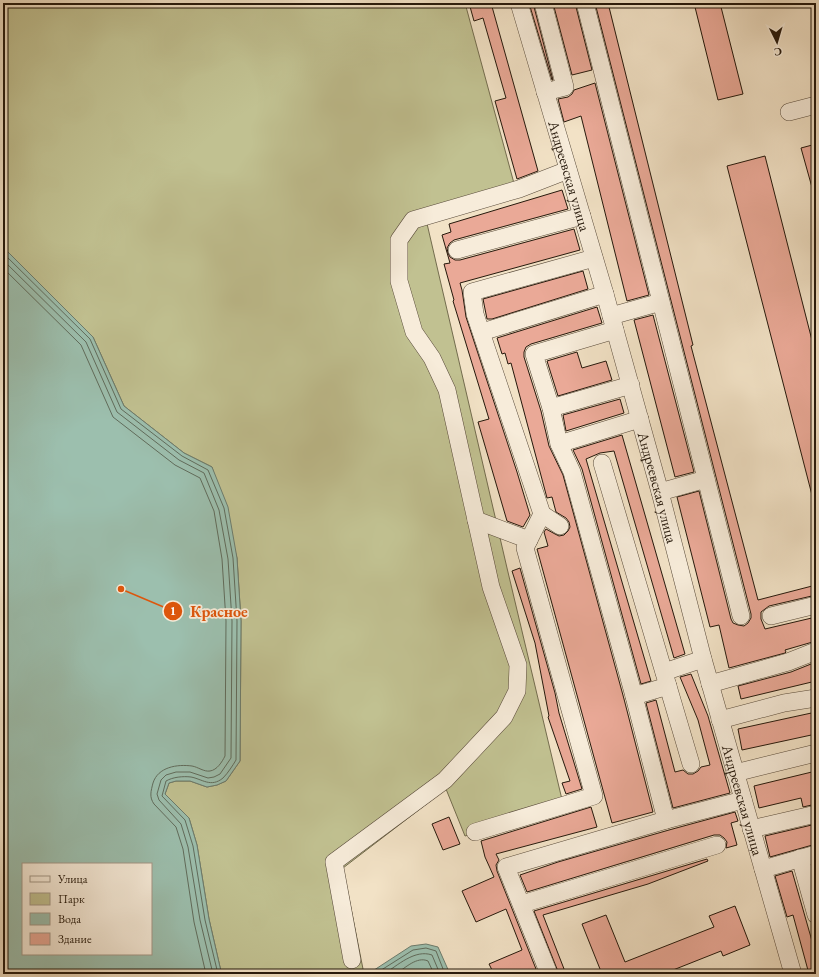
<svg xmlns="http://www.w3.org/2000/svg" width="819" height="977" font-family="'EB Garamond',serif">
	<style>
		.green { fill: #c1c191; stroke: #736c4e }
		.water { fill: #9cbfae; stroke: #6c7c6d; fill-rule: evenodd }
		.lines { fill: none; stroke-linecap: round; stroke-linejoin: round }
		.shore { stroke: #606c5c; stroke-width: 1 }
		.building { fill: #eaa997; stroke: #25180b }
		.minor-casing { stroke: #584a3a; stroke-width: 18 }
		.minor { stroke: #f7ecda; stroke-width: 17 }
		.labels { text-anchor: middle; dominant-baseline: central; stroke-width: 3.5; stroke-linejoin: round; paint-order: stroke }
		.street-label { font-size: 15px; fill: #25180b; stroke: #f7ecda }
		.leader { fill: none; stroke: #de560c; stroke-width: 1.5 }
		.callout-dot { fill: #de560c; stroke: #f7ecda; stroke-width: 1.5 }
		.mark-label { font-size: 12px; text-anchor: middle; font-weight: bold; fill: #fff }
		.callout-label { font-size: 16px; text-anchor: middle; font-weight: bold; fill: #de560c; stroke: #f7ecda; stroke-width: 3.5; stroke-linejoin: round; paint-order: stroke }
	</style>
	<rect width="100%" height="100%" fill="#f2e2c6"/>
	<filter id="stains"><feTurbulence type="fractalNoise" baseFrequency=".005" numOctaves="4"/><feColorMatrix values="0 0 0 0 .2 0 0 0 0 .09 0 0 0 0 .02 0 0 0 .5 -.17"/></filter>
	<radialGradient id="worn" r=".72"><stop offset=".6" stop-color="#630" stop-opacity="0"/><stop offset="1" stop-color="#630" stop-opacity=".3"/></radialGradient>
	<path class="green" d="M3 3H465L515 187 425 215 507 568 564 808 465 836 446 789 343 868 364 974H222L220 967 209 919 197 845 189 818 165 794 169 783 176 781H190L207 787 217 785 226 781 240 761 241 621 237 558 212 467 184 453 124 406 93 337 3 247Z"/>
	<g class="water">
		<path d="M3 247 93 337 124 406 184 453 212 467 228 507 237 558 241 621 240 761 226 781 217 785 207 787 190 781H176L169 783 165 794 189 818 197 845 209 919 220 967 222 974H3ZM23 864H151V954H23Z"/>
		<path d="M426 944 438 947 450 974H368L411 946Z"/>
	</g>
	<g class="lines">
		<g class="shore">
			<path d="M3 253 90 339 121 409 182 456 208 470 224 508 233 558 237 621 236 760C233 765 228 773 223 778 211 788 202 779 191 777 183 776 173 777 166 781L162 796 185 820 193 846 205 920 218 974"/>
			<path d="M3 260 86 342 117 412 179 460 204 473 219 510 228 559 232 621 231 758 220 774 214 777 208 778 190 772H176L166 775 161 780 157 794 159 800 181 824 188 847 200 920 213 974"/>
			<path d="M3 268 81 345 113 417 175 465 200 478 214 511 222 559 226 621 225 756C222 762 217 770 210 771 204 772 198 767 192 766 177 764 158 767 153 783 151 791 149 797 154 804L176 827 183 849 194 922 206 974"/>
			<path d="M375 974 413 950 426 948 436 951 445 974"/>
			<path d="M384 974C398 965 415 949 432 955L440 974"/>
			<path d="M396 974C405 968 417 956 428 961L434 974"/>
		</g>
	</g>
	<g class="building">
		<path d="M469 3H491L538 171 517 179 495 101 506 98 483 18 474 21Z"/>
		<path d="M529 3H533L553 80H552Z"/>
		<path d="M553 3H575L592 70 572 75Z"/>
		<path d="M595 3H608L693 345 691 346 758 600 816 585V595L769 606 761 612V619L765 629 816 617V641L785 650 786 652 785 653 729 668 719 625 710 627 677 497 699 491 731 619 733 623 738 625 744 626 748 623 751 618V614Z"/>
		<path d="M694 3H720L743 94 718 100Z"/>
		<path d="M595 83 649 295 627 301 581 116 564 122 558 99 568 97 572 94 574 90Z"/>
		<path d="M816 144V191H813L801 148Z"/>
		<path d="M765 156 816 356V499H813L727 166Z"/>
		<path d="M562 190 568 209 454 240 450 243 447 248 448 253 450 257 455 260H460L574 229 580 250 460 283 462 290 466 317 517 472 530 515 523 527 507 521 478 422 489 419 453 301 454 300 444 264 450 263 442 235 451 232 449 224Z"/>
		<path d="M583 271 588 289 492 319H487L483 299Z"/>
		<path d="M597 307 602 323 531 344 526 347 524 352V357L541 411 549 446 563 475 624 699 653 812 612 823 537 549 548 546 544 532 546 529 555 534 559 536 564 535 568 531 570 527 569 522 566 518 556 512 552 497 547 498 511 363 508 364 505 353 502 354 497 338Z"/>
		<path d="M653 315 694 472 675 477 634 320Z"/>
		<path d="M577 352 582 368 606 361 612 380 558 396 547 361Z"/>
		<path d="M620 399 624 413 566 431 563 415Z"/>
		<path d="M622 435 685 654 674 658 614 451 600 453 586 459 651 681 641 684 582 469 573 450Z"/>
		<path d="M520 568 555 693 559 713 582 789 566 794 562 783 570 781 548 717 549 716 535 643 512 571Z"/>
		<path d="M816 662V681L741 699 738 686 791 672Z"/>
		<path d="M691 674 708 716 730 793 673 808 646 703 656 700 675 772 683 770 688 774H693L698 771 701 767 710 765 698 720 680 677Z"/>
		<path d="M816 712V734L742 750 738 729Z"/>
		<path d="M816 771V804L803 807 801 798 759 808 754 786Z"/>
		<path d="M591 807 597 827 496 854 499 860 496 865 497 871 538 974H494L489 964 522 950 506 909 476 922 462 891 494 877 485 857 481 841Z"/>
		<path d="M735 812 738 821 731 823 737 845 726 848 727 842 724 838 720 835H714L527 892 520 875 558 862 669 830Z"/>
		<path d="M449 817 460 844 443 850 432 824Z"/>
		<path d="M816 824V844L770 857 765 836Z"/>
		<path d="M707 859 708 861 648 884 543 915 566 974H559L534 911Z"/>
		<path d="M792 871 812 941 816 940V974H809L793 915 787 917 775 876Z"/>
		<path d="M735 906 750 945 723 956 721 951 663 974H602L582 924 606 915 625 962 714 927 709 916Z"/>
	</g>
	<g class="lines">
		<g class="minor-casing">
			<g id="minor">
				<path id="s1" d="M519 3 605 294 660 492 703 659 793 974"/>
				<path d="M543 3 565 87 545 92"/>
				<path d="M585 3 741 616"/>
				<path d="M789 112 816 105"/>
				<path d="M457 250 582 216"/>
				<path d="M611 316 661 302"/>
				<path d="M615 330 534 354 551 408 559 444 572 472 634 696 666 820 743 800"/>
				<path d="M482 332 605 294"/>
				<path d="M551 408 631 385"/>
				<path d="M559 444 640 419"/>
				<path d="M602 463 691 764"/>
				<path d="M660 492 706 479"/>
				<path d="M476 520 529 540"/>
				<path d="M560 526 542 514 475 314 472 292 594 258"/>
				<path d="M771 616 816 605"/>
				<path d="M664 672 703 659"/>
				<path d="M710 684 788 662 816 651"/>
				<path d="M634 696 668 686"/>
				<path d="M720 720 784 703 816 698"/>
				<path d="M735 773 816 753"/>
				<path d="M751 829 816 814"/>
				<path d="M475 832 594 796 525 548 542 514"/>
				<path d="M800 858 816 915"/>
				<path d="M763 869 816 854"/>
				<path d="M522 904 717 845"/>
				<path d="M352 960 334 862 445 780 504 717 517 691 518 665 491 587 447 390 432 358 414 332 399 281V240L413 220 519 189 568 170"/>
				<path d="M549 974 506 867 666 820"/>
			</g>
		</g>
		<use href="#minor" class="minor"/>
	</g>
	<g class="labels">
		<g class="street-label">
			<text stroke="none"><textPath href="#s1" startOffset="180">Андреевская улица</textPath></text>
			<text stroke="none"><textPath href="#s1" startOffset="504">Андреевская улица</textPath></text>
			<text stroke="none"><textPath href="#s1" startOffset="828">Андреевская улица</textPath></text>
		</g>
	</g>
	<path class="leader" d="M121 589L173 611"/>
	<g class="callout-dot">
		<circle cx="121" cy="589" r="4"/>
		<circle cx="173" cy="611" r="10"/>
	</g>
	<g class="mark-label">
		<text x="173" y="615">1</text>
	</g>
	<g class="callout-label">
		<text x="219" y="617">Красное</text>
	</g>
	<rect width="819" height="977" fill="none" stroke="#f2e2c6" stroke-width="16"/>
	<rect x="4" y="4" width="811" height="969" fill="none" stroke="#25180b" stroke-width="2"/>
	<rect x="8" y="8" width="803" height="961" fill="none" stroke="#25180b"/>
	<rect x="22" y="863" width="130" height="92" fill="#f7ecda" stroke="#a39787"/>
	<rect x="30" y="876" width="20" height="6" fill="#f7ecda" stroke="#a39787"/>
	<text x="58" y="883" font-size="12" fill="#25180b">Улица</text>
	<rect x="30" y="893" width="20" height="12" fill="#c1c191" stroke="#a39787"/>
	<text x="58" y="903" font-size="12" fill="#25180b">Парк</text>
	<rect x="30" y="913" width="20" height="12" fill="#9cbfae" stroke="#a39787"/>
	<text x="58" y="923" font-size="12" fill="#25180b">Вода</text>
	<rect x="30" y="933" width="20" height="12" fill="#eaa997" stroke="#a39787"/>
	<text x="58" y="943" font-size="12" fill="#25180b">Здание</text>
	<g transform="translate(777 42) rotate(175)" stroke="#f7ecda" stroke-width="3" paint-order="stroke">
	<path d="M0-3L7 15L0 10L-7 15Z" fill="#25180b"/>
	<text y="-6" font-size="11" font-weight="bold" text-anchor="middle" fill="#25180b">С</text>
	</g>
	<rect width="100%" height="100%" filter="url(#stains)"/>
	<rect width="100%" height="100%" fill="url(#worn)"/>
</svg>
